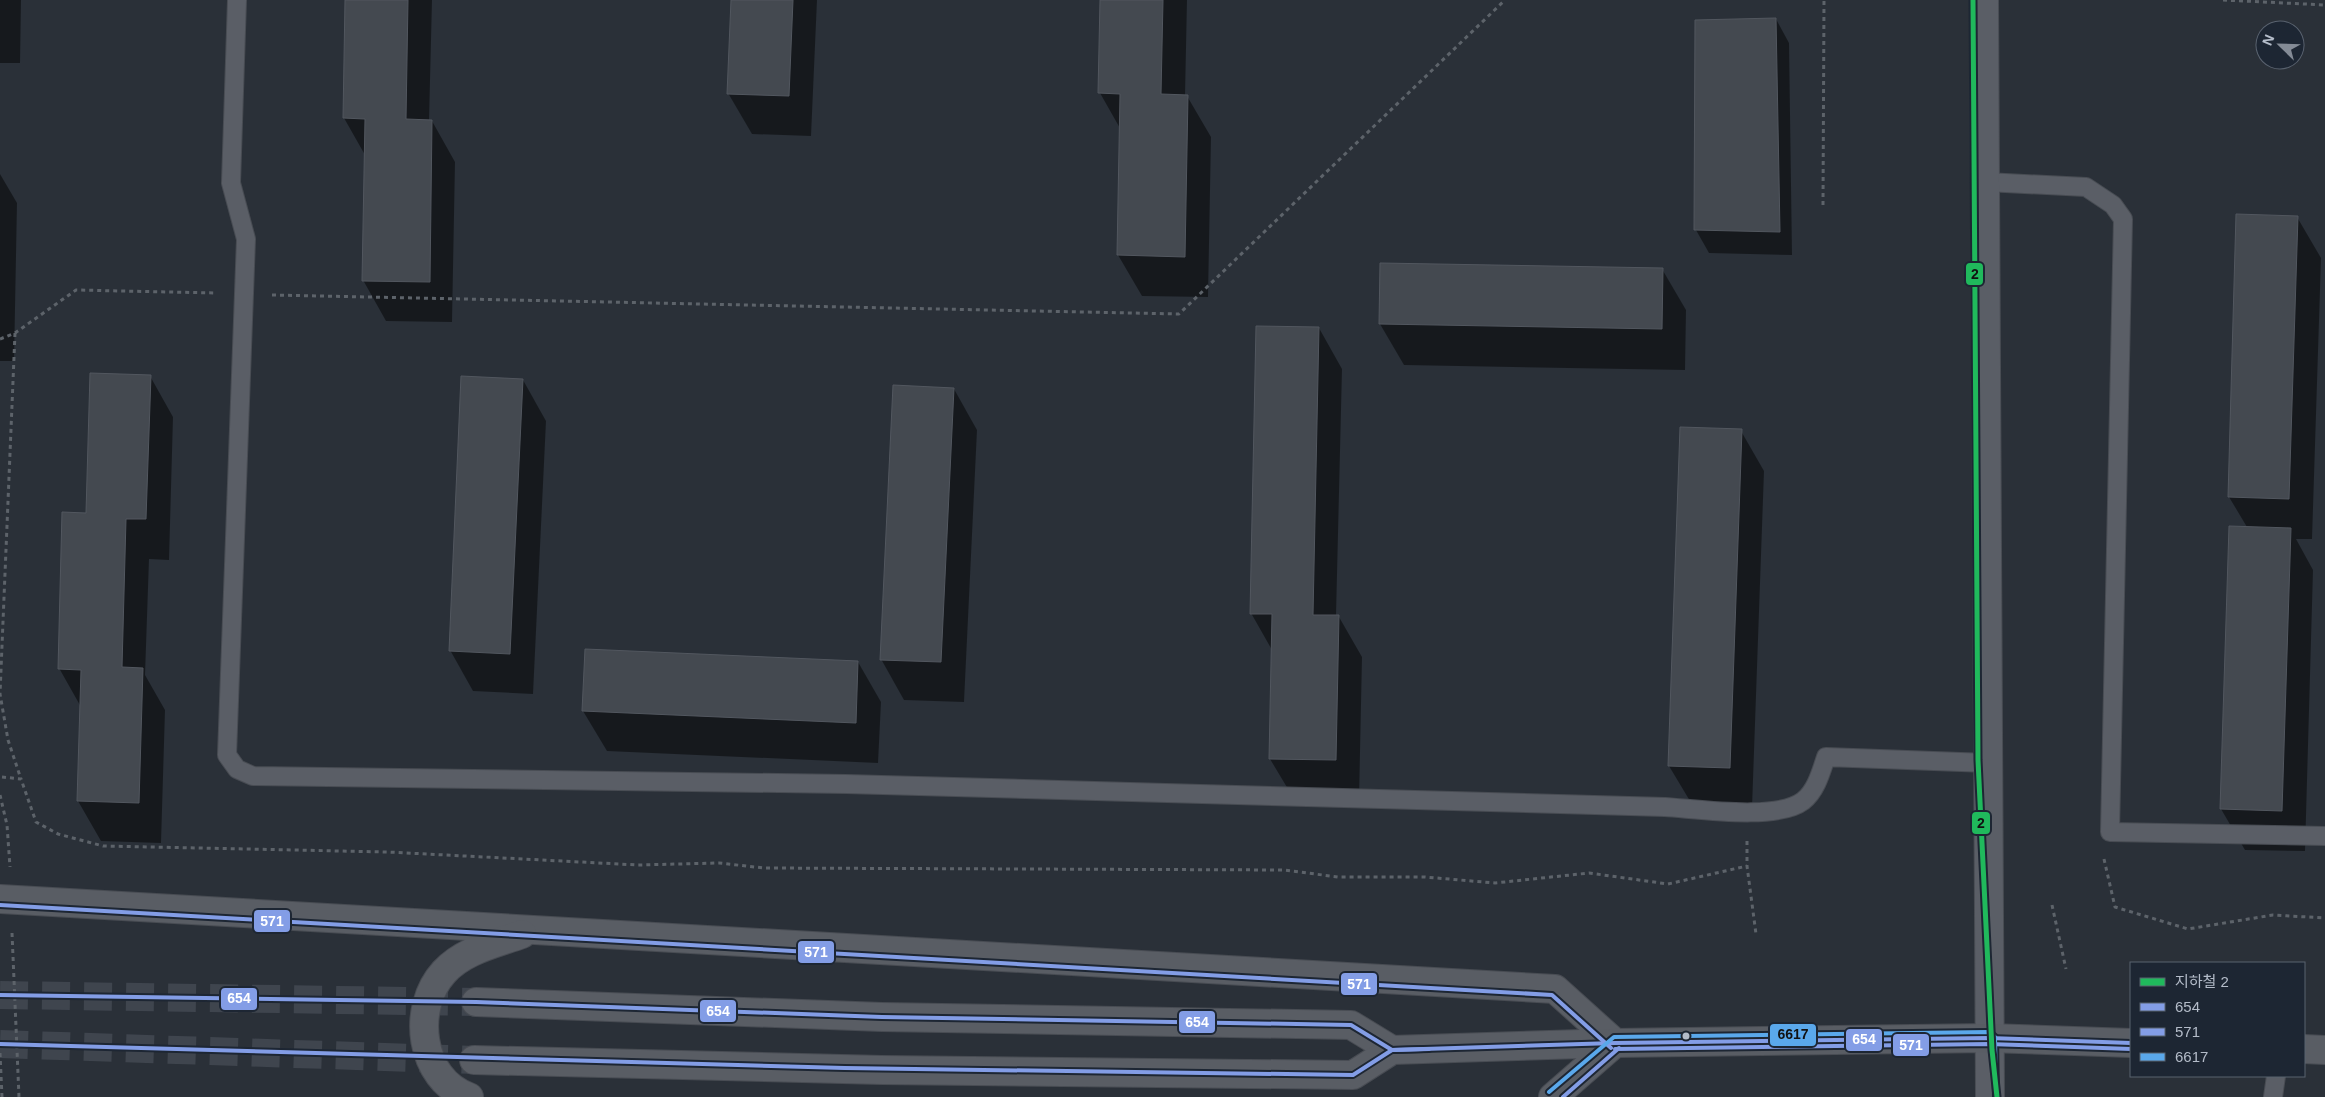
<svg xmlns="http://www.w3.org/2000/svg" width="2325" height="1097" font-family="Arial,'Noto Sans KR',sans-serif">
	<style>
		.shadow { fill: #0007 }
		.building { fill: #444950; stroke: #52575f }
		.lines { fill: none; stroke-linecap: round; stroke-linejoin: round }
		.secondary-tunnel { stroke: #3f454e; stroke-width: 28; stroke-dasharray: 28 14; stroke-linecap: butt }
		.service-casing { stroke: #484c53; stroke-width: 20 }
		.tertiary-casing { stroke: #484c53; stroke-width: 30 }
		.secondary-casing { stroke: #484c53; stroke-width: 30 }
		.path { stroke: #5d636a; stroke-width: 3; stroke-dasharray: 4 4; stroke-linecap: butt }
		.service { stroke: #5a5e66; stroke-width: 18 }
		.tertiary { stroke: #5a5e66; stroke-width: 28 }
		.secondary { stroke: #595d64; stroke-width: 28 }
		.bus-1-casing { stroke: #1d2633; stroke-width: 8 }
		.bus-2-casing { stroke: #1d2633; stroke-width: 8 }
		.bus-3-casing { stroke: #1d2633; stroke-width: 8 }
		.bus-1 { stroke: #839de6; stroke-width: 4 }
		.bus-2 { stroke: #839de6; stroke-width: 4 }
		.bus-3 { stroke: #5aa8eb; stroke-width: 4 }
		.metro-1-casing { stroke: #1d2633; stroke-width: 9 }
		.metro-1 { stroke: #20b95c; stroke-width: 5 }
		.bus-dot { fill: #b4bcc9; stroke: #1d2633; stroke-width: 2 }
		.line-badge { stroke: #1d2633; stroke-width: 2 }
		.badge-label { font-size: 14px; text-anchor: middle; font-weight: bold; fill: #fff }
		.pale-badge-label { font-size: 14px; text-anchor: middle; font-weight: bold; fill: #111 }
	</style>
	<rect width="100%" height="100%" fill="#2a3038"/>
	<g class="shadow">
		<path d="M0 0H21L20 63H0Z"/>
		<path d="M347 0H432L429 121H432L455 162 452 322 386 321 363 280 365 155 344 118Z"/>
		<path d="M732 0H817L811 136 752 134 728 93Z"/>
		<path d="M1101 0H1187L1185 96H1187L1211 137 1208 297 1142 296 1118 255 1121 130 1100 93Z"/>
		<path d="M1776 19 1789 43 1792 255 1709 253 1696 230Z"/>
		<path d="M0 174 17 203 14 361H0Z"/>
		<path d="M2297 217 2321 258 2312 539H2296L2313 570 2305 851 2245 850 2221 809 2247 527 2229 497Z"/>
		<path d="M1662 269 1686 310 1685 370 1404 365 1380 324Z"/>
		<path d="M1319 328 1342 369 1336 616 1339 617 1362 657 1359 800 1294 799 1270 759 1272 650 1251 613Z"/>
		<path d="M150 376 173 417 169 560 149 559 145 675 165 710 161 843 101 841 78 801 81 707 59 668 87 514Z"/>
		<path d="M523 380 546 421 533 694 473 691 450 650Z"/>
		<path d="M954 389 977 430 964 702 904 700 881 659Z"/>
		<path d="M1741 431 1764 471 1752 808 1693 806 1669 766Z"/>
		<path d="M858 662 881 702 878 763 607 751 583 711Z"/>
	</g>
	<g class="building">
		<path d="M345 0H408L406 119 432 120 430 282 362 281 365 119 343 118Z"/>
		<path d="M731 0H793L789 96 727 94Z"/>
		<path d="M1100 0H1163L1161 94 1188 95 1185 257 1117 255 1120 94 1098 93Z"/>
		<path d="M1776 18 1780 232 1694 230 1695 20Z"/>
		<path d="M2236 214 2298 216 2289 499 2228 497Z"/>
		<path d="M1380 263 1663 268 1662 329 1379 324Z"/>
		<path d="M1256 326 1319 327 1313 615H1339L1336 760 1269 759 1272 614H1250Z"/>
		<path d="M90 373 151 375 146 519H126L122 667 143 668 139 803 77 801 81 670 58 669 62 512 86 513Z"/>
		<path d="M461 376 523 379 510 654 449 651Z"/>
		<path d="M893 385 954 388 941 662 880 660Z"/>
		<path d="M1680 427 1742 429 1730 768 1668 766Z"/>
		<path d="M2229 526 2291 528 2282 811 2220 809Z"/>
		<path d="M585 649 858 661 856 723 582 711Z"/>
	</g>
	<g class="lines">
		<g class="secondary-tunnel">
			<path d="M0 995 476 1002"/>
			<path d="M0 1044 474 1060"/>
		</g>
		<g class="service-casing">
			<g id="service">
				<path d="M237 0 231 183 246 239 227 755 237 769 253 776 846 784 1665 807C1698 809 1777 821 1803 801 1816 791 1821 772 1826 757L1988 763"/>
				<path d="M1986 182 2086 187 2113 205 2123 219 2110 832 2325 836"/>
				<path d="M2273 1097 2276 1076"/>
			</g>
		</g>
		<g class="tertiary-casing">
			<path id="tertiary" d="M1984 0 1990 1097"/>
		</g>
		<g class="secondary-casing">
			<g id="secondary">
				<path d="M0 899 1555 989 1615 1043"/>
				<path d="M476 1002 882 1017 1351 1025 1392 1050"/>
				<path d="M2304 1049 2325 1050"/>
				<path d="M474 1060 882 1070 1353 1075 1392 1050 1615 1043 1989 1038 2131 1043"/>
				<path d="M469 1097C419 1079 411 1008 444 972 464 950 495 944 522 934"/>
				<path d="M1553 1097 1615 1043"/>
			</g>
		</g>
		<g class="path">
			<path d="M2223 0 2325 5"/>
			<path d="M1823 205 1824 0"/>
			<path d="M272 295 1179 314 1505 0"/>
			<path d="M15 333 0 694 8 740 21 779"/>
			<path d="M0 339 15 333 76 290 216 293"/>
			<path d="M2 777 21 779 36 822 58 834 103 846 388 852 638 865 719 863 764 868 1284 870 1338 877H1425L1495 883 1589 873 1668 884 1747 866"/>
			<path d="M0 795 7 825 10 867"/>
			<path d="M1747 841V866L1756 934"/>
			<path d="M2104 859 2115 907 2188 929 2273 915 2325 918"/>
			<path d="M2052 905 2066 969"/>
			<path d="M12 933 19 1097"/>
			<path d="M0 1053 2 1097"/>
		</g>
		<use href="#service" class="service"/>
		<use href="#tertiary" class="tertiary"/>
		<use href="#secondary" class="secondary"/>
		<g class="bus-1-casing">
			<g id="bus-1">
				<path d="M0 995 476 1002 882 1017 1351 1025 1392 1050 1429 1049"/>
				<path d="M0 1044 845 1068 1353 1075 1392 1050 1615 1043 1989 1038 2131 1043"/>
			</g>
		</g>
		<g class="bus-2-casing">
			<g id="bus-2">
				<path d="M0 905 1552 995 1611 1048"/>
				<path d="M1615 1049 1989 1044 2131 1049"/>
				<path d="M1563 1097 1619 1048"/>
			</g>
		</g>
		<g class="bus-3-casing">
			<path id="bus-3" d="M1549 1092 1614 1037 1989 1032 1995 1037 1996 1097"/>
		</g>
		<use href="#bus-1" class="bus-1"/>
		<use href="#bus-2" class="bus-2"/>
		<use href="#bus-3" class="bus-3"/>
		<g class="metro-1-casing">
			<path id="metro-1" d="M1973 0 1978 760 1992 1050 1997 1097"/>
		</g>
		<use href="#metro-1" class="metro-1"/>
	</g>
	<circle class="bus-dot" cx="1686" cy="1036" r="4.5"/>
	<g class="line-badge">
		<rect x="1965" y="262" width="19" height="24" rx="5" fill="#20b95c"/>
		<rect x="1971" y="811" width="20" height="24" rx="5" fill="#20b95c"/>
		<rect x="253" y="909" width="38" height="24" rx="5" fill="#839de6"/>
		<rect x="797" y="940" width="38" height="24" rx="5" fill="#839de6"/>
		<rect x="1340" y="972" width="38" height="24" rx="5" fill="#839de6"/>
		<rect x="220" y="987" width="38" height="24" rx="5" fill="#839de6"/>
		<rect x="699" y="999" width="38" height="24" rx="5" fill="#839de6"/>
		<rect x="1178" y="1010" width="38" height="24" rx="5" fill="#839de6"/>
		<rect x="1769" y="1023" width="48" height="24" rx="5" fill="#5aa8eb"/>
		<rect x="1845" y="1028" width="38" height="24" rx="5" fill="#839de6"/>
		<rect x="1892" y="1033" width="38" height="24" rx="5" fill="#839de6"/>
	</g>
	<g class="badge-label">
		<text x="272" y="926">571</text>
		<text x="816" y="957">571</text>
		<text x="1359" y="989">571</text>
		<text x="239" y="1003">654</text>
		<text x="718" y="1016">654</text>
		<text x="1197" y="1027">654</text>
		<text x="1864" y="1044">654</text>
		<text x="1911" y="1050">571</text>
	</g>
	<g class="pale-badge-label">
		<text x="1975" y="279">2</text>
		<text x="1981" y="828">2</text>
		<text x="1793" y="1039">6617</text>
	</g>
	<rect x="2130" y="962" width="175" height="115" fill="#1d2633" stroke="#59626f"/>
	<rect x="2140" y="978" width="25" height="8" fill="#20b95c" stroke="#59626f"/>
	<text x="2175" y="987" font-size="15" fill="#b4bcc9">지하철 2</text>
	<rect x="2140" y="1003" width="25" height="8" fill="#839de6" stroke="#59626f"/>
	<text x="2175" y="1012" font-size="15" fill="#b4bcc9">654</text>
	<rect x="2140" y="1028" width="25" height="8" fill="#839de6" stroke="#59626f"/>
	<text x="2175" y="1037" font-size="15" fill="#b4bcc9">571</text>
	<rect x="2140" y="1053" width="25" height="8" fill="#5aa8eb" stroke="#59626f"/>
	<text x="2175" y="1062" font-size="15" fill="#b4bcc9">6617</text>
	<g transform="translate(2280 45) rotate(293)"><circle r="24" fill="#1d2633" stroke="#59626f"/>
	<path d="M0-4L9 19L0 12L-9 19Z" fill="#848b96"/>
	<text y="-8" font-size="14" font-weight="bold" text-anchor="middle" fill="#b4bcc9">N</text>
	</g>
</svg>
